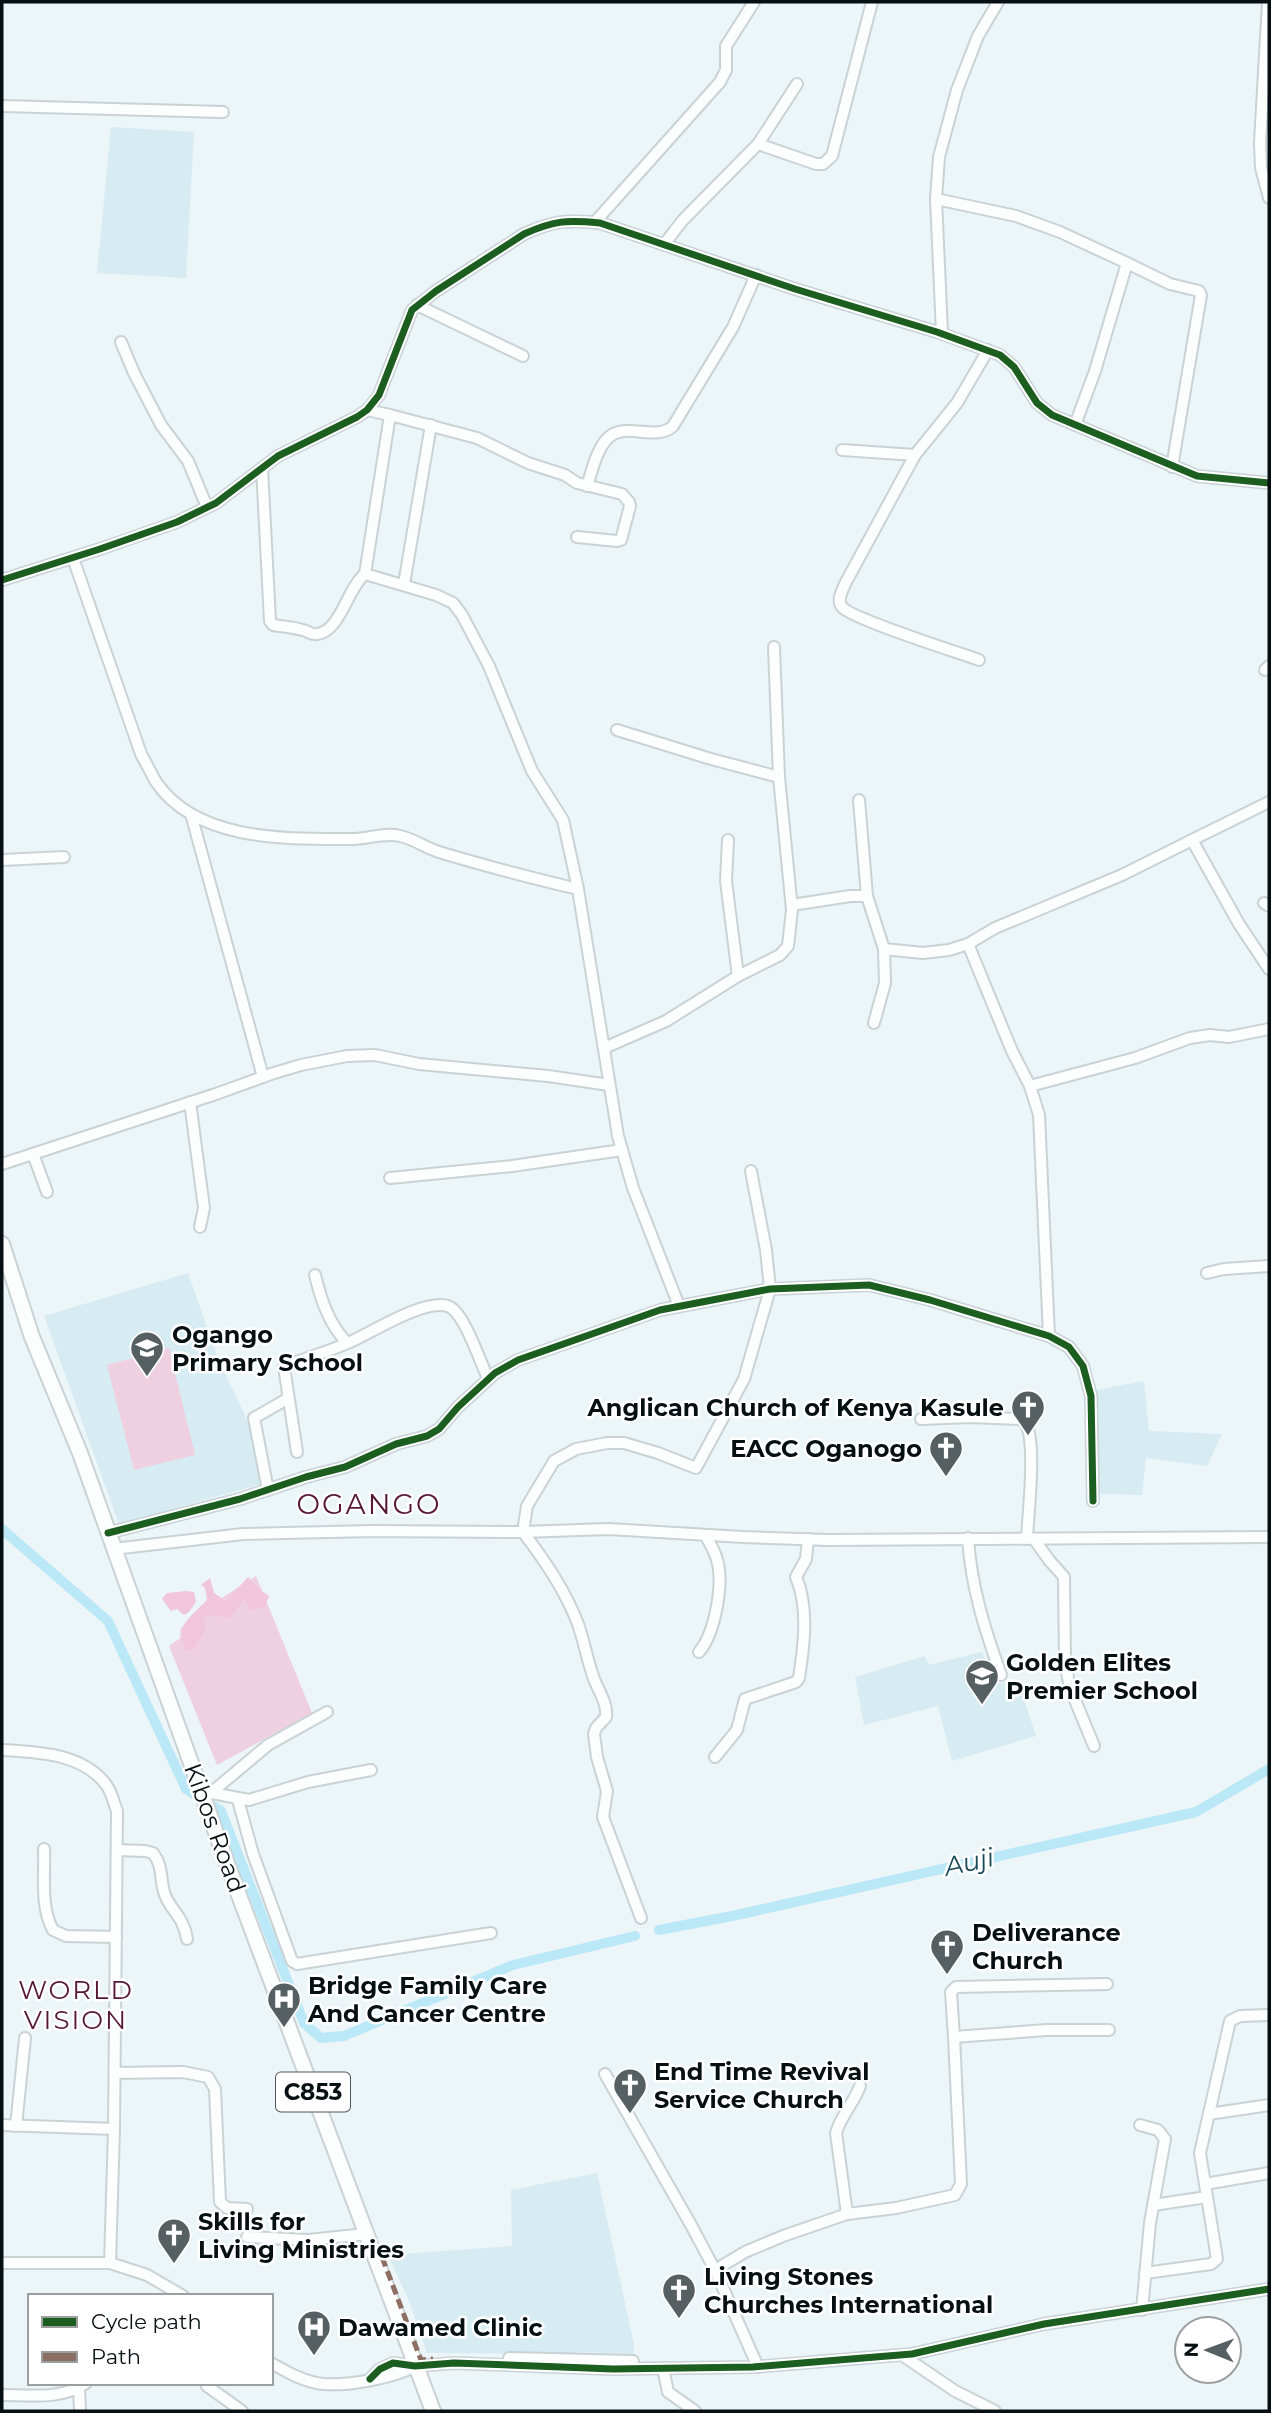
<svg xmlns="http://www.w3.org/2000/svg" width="1271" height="2413" font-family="Montserrat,sans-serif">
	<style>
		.built { fill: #d7ebf2 }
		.green { fill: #efd0e0 }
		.forest { fill: #f1c5da }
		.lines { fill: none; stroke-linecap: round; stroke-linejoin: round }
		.canal { stroke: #bbe8f7; stroke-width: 10 }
		.minor-casing { stroke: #c9d2d5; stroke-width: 14 }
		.major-casing { stroke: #c9d2d5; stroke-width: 18 }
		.minor { stroke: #fcfefe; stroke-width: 10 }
		.major { stroke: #fcfefe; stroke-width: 14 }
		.quiet { stroke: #8d6e63; stroke-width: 5; stroke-dasharray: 10 5; stroke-linecap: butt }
		.cycleway-casing { stroke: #fff; stroke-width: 11 }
		.cycleway { stroke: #1b5e20; stroke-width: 7 }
		.labels { text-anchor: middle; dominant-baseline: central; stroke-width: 5; stroke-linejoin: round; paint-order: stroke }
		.shield { fill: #fff; stroke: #515759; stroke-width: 2 }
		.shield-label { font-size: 23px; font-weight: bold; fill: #060f12 }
		.poi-label { font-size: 24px; font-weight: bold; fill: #060f12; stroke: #fff; text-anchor: start }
		.street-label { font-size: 24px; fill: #060f12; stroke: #fff }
		.water-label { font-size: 26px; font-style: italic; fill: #184957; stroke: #fff }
		.neighbourhood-label { font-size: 26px; letter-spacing: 2px; fill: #561636; stroke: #fff }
		.quarter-label { font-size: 28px; letter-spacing: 2px; fill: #561636; stroke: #fff }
	</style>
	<rect width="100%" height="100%" fill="#ecf5f8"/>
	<g class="built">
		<path d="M111 127 194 132 186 278 97 273Z"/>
		<path d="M188 1273 217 1356 250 1426 265 1483 119 1524 44 1316Z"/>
		<path d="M1144 1381 1149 1431 1222 1434 1207 1466 1146 1458 1142 1495 1096 1494V1390Z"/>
		<path d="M982 1652 994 1685 1017 1679 1036 1736 952 1761 938 1706 864 1725 855 1677 925 1656 929 1665Z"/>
		<path d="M597 2173 634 2345V2354L576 2352V2354L427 2353 409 2301 388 2255 512 2246 511 2190Z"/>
	</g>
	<g class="green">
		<path d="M169 1348 195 1455 134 1470 107 1365Z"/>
		<path d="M256 1576 312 1713 217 1765 169 1646 180 1638 181 1628 189 1619Z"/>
	</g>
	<g class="forest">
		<path d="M248 1577 256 1587 269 1596 265 1607 250 1610 244 1599 230 1618 212 1615 204 1618 205 1631 194 1649 186 1651C174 1625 192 1616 207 1600L205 1588 201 1585 210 1578 214 1593 226 1601Z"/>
		<path d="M186 1591 194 1592 196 1602 189 1612 184 1615 177 1609 171 1611 162 1599 167 1593Z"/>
	</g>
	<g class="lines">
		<g class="canal">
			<path d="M2 1529 108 1621 186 1789 221 1811 304 2023 321 2038 344 2036 513 1965 635 1936"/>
			<path d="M659 1930 732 1916 1196 1812 1269 1769"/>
		</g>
		<g class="minor-casing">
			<g id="minor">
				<path d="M1268 2 1260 142 1261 168 1269 198"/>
				<path d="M2 106 223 112"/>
				<path d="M758 144 816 164H823L832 156 872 2"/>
				<path d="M936 199 1016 216 1060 232 1127 263 1095 371 1075 425"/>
				<path d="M595 222 720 82 726 70V46L754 2"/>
				<path d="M665 243 683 220 758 144 797 84"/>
				<path d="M1127 263 1170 284 1199 291 1201 295 1172 467"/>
				<path d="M417 305 523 356"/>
				<path d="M942 333 936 199 939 157 957 90 978 36 998 2"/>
				<path d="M121 342 134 373 161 425 188 461 207 507"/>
				<path d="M390 415 477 438 528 463 565 475 577 483 622 494 629 502 630 506 621 540 617 541 577 537"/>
				<path d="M842 450 915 455 957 403 988 350"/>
				<path d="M915 455 846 582C843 589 836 600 842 607 852 619 957 652 979 660"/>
				<path d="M262 468 270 621 273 625C285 627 295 627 306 631 310 633 313 635 317 634 340 632 348 587 365 574L390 415 367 410"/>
				<path d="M587 486C592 471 596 452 606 440 624 419 655 443 673 426L733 327 756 275"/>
				<path d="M73 558 141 754C146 763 151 773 156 782 197 842 288 839 353 839 368 839 385 832 400 836 414 839 426 848 439 852 485 866 532 878 578 889"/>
				<path d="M365 574 436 595 453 603 462 615 489 666 532 771 563 820 578 889 618 1136 633 1188 679 1306"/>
				<path d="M2 580 100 549 177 522 216 503 278 456 357 417 367 410 379 395 412 310 436 291 524 234C555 220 567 220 600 223L795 289 937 332 1000 355 1014 367 1037 403 1052 415 1197 476 1269 483"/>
				<path d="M404 584 431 425"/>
				<path d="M1265 670 1269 666"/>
				<path d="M617 730 711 759 779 777"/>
				<path d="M859 800 867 896"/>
				<path d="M191 814 263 1077"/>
				<path d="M728 840 726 881 738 976"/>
				<path d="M1192 840 1269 802"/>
				<path d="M2 860 64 857"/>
				<path d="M1264 903 1269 906"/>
				<path d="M792 905 850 896H867L884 949 923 953 949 950 968 944 995 928 1122 875 1192 840 1239 924 1269 969"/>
				<path d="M968 944 1012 1051 1030 1086 1039 1115 1049 1336"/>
				<path d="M874 1023 885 983 884 949"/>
				<path d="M604 1048 666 1021 738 976 780 955 788 946 792 910 779 777 774 647"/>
				<path d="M1030 1086 1135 1058 1190 1038 1210 1035 1229 1037 1269 1029"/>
				<path d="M190 1102 204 1208 200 1227"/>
				<path d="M33 1154 47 1192"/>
				<path d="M2 1164 216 1094 274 1073 301 1065 347 1056 375 1055 419 1064 548 1076 609 1085"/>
				<path d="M390 1178 512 1166 622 1150"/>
				<path d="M1207 1273 1224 1269 1269 1266"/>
				<path d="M315 1275C321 1300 329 1324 347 1343"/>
				<path d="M921 1419 971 1417 1019 1419 1025 1422C1037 1440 1028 1514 1027 1539"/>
				<path d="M297 1452 284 1367C305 1358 328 1352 350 1342 371 1333 428 1296 450 1307 465 1315 480 1362 488 1378"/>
				<path d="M268 1490 254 1418 287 1399"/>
				<path d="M108 1533 240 1499 306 1477 345 1467 396 1444 427 1436 439 1429 458 1407 495 1373 518 1360 660 1310 770 1289 869 1285 930 1300 1049 1336 1069 1347 1083 1366 1091 1396 1093 1501"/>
				<path d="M968 1538C971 1587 985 1630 1001 1675"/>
				<path d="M1034 1539 1049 1560 1064 1577 1065 1662 1070 1688 1094 1746"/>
				<path d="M113 1549 243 1534 372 1531 523 1532 608 1529 743 1537 828 1540 1269 1537"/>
				<path d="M699 1652C715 1633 724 1584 717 1560 715 1551 710 1543 705 1535"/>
				<path d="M2 1750C37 1752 84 1753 107 1786 112 1793 114 1804 117 1811L114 2129 110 2263"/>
				<path d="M715 1757 737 1730 745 1699 796 1682 799 1678C804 1646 809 1607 796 1577L806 1559 808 1539"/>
				<path d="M201 1791 249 1800 308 1782 371 1770"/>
				<path d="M212 1792 268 1745 327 1712"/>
				<path d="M238 1800 253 1854 292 1961 297 1964 491 1933"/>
				<path d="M44 1849C45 1875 40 1907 53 1930L66 1936 116 1937"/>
				<path d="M117 1850 145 1851 153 1853C163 1866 160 1878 164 1892 169 1910 183 1914 187 1939"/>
				<path d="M641 1918 603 1817 607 1791 597 1757 594 1734 596 1728 606 1717C608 1703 597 1689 593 1676 587 1659 584 1641 578 1624 565 1590 545 1561 523 1532L527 1506 554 1461 576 1449 607 1443H624L658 1453 696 1468 744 1379 770 1289 766 1250 751 1171"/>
				<path d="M954 2037 951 1992 956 1987 1107 1984"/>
				<path d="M115 2073 183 2072 208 2077 215 2089 220 2202 227 2208 247 2209"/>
				<path d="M605 2074 691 2225 715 2270 758 2367"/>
				<path d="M1209 2114 1269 2105"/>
				<path d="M2 2125 114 2129"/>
				<path d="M1140 2125 1158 2130 1165 2139 1150 2223 1142 2310"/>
				<path d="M16 2126 25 2038"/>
				<path d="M1205 2184 1269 2173"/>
				<path d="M1153 2205 1207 2197"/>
				<path d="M847 2214 836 2133C841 2115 854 2103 860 2086"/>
				<path d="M247 2237 308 2240 366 2234"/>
				<path d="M2 2263H110L147 2275 183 2296"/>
				<path d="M715 2270 745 2252 783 2236 847 2214 896 2208 955 2195 961 2184 954 2037 1047 2030H1109"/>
				<path d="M1145 2273 1211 2264 1217 2259 1200 2153 1230 2021 1240 2016 1269 2015"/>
				<path d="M902 2355 955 2391 995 2411"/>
				<path d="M509 2358 633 2361"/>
				<path d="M271 2363C287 2372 304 2382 323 2384 349 2386 393 2378 415 2366"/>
				<path d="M663 2368 668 2392 695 2411"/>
				<path d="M370 2379 380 2369 393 2363 415 2366 454 2363 613 2369 753 2367 912 2354 1044 2324 1269 2289"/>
				<path d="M207 2386 242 2411"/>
				<path d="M79 2388 80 2411"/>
				<path d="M2 2395C29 2395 62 2400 86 2383"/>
			</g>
		</g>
		<g class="major-casing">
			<path id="major" d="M2 1244 32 1337 80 1453 225 1858 433 2411"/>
		</g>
		<use href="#minor" class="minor"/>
		<use href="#major" class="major"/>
		<path class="quiet" d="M382 2257 421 2360 433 2359"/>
		<g class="cycleway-casing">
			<g id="cycleway">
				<path d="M2 580 100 549 177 522 216 503 278 456 357 417 367 410 379 395 412 310 436 291 524 234C555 220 567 220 600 223L795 289 937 332 1000 355 1014 367 1037 403 1052 415 1197 476 1269 483"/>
				<path d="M108 1533 240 1499 306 1477 345 1467 396 1444 427 1436 439 1429 458 1407 495 1373 518 1360 660 1310 770 1289 869 1285 930 1300 1049 1336 1069 1347 1083 1366 1091 1396 1093 1501"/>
				<path d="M370 2379 380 2369 393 2363 415 2366 454 2363 613 2369 753 2367 912 2354 1044 2324 1269 2289"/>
			</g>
		</g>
		<use href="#cycleway" class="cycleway"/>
	</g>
	<defs>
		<g id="school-pin" transform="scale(1.75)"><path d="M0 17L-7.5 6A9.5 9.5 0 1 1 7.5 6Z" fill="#566062" stroke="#fff"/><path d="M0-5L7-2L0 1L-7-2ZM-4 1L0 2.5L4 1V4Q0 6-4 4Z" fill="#fff"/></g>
		<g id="church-pin" transform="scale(1.75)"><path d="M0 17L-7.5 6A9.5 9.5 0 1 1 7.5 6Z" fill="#566062" stroke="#fff"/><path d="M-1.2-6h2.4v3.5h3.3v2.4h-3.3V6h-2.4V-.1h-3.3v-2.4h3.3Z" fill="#fff"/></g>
		<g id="hospital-pin" transform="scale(1.75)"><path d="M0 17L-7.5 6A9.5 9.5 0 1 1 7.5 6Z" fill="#566062" stroke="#fff"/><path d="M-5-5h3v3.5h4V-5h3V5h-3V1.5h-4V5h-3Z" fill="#fff"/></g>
	</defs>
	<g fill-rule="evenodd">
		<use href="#school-pin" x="147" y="1348"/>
		<use href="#church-pin" x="1028" y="1407"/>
		<use href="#church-pin" x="946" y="1448"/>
		<use href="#school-pin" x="982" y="1676"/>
		<use href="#church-pin" x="947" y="1946"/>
		<use href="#hospital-pin" x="284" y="1999"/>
		<use href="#church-pin" x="630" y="2085"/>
		<use href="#church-pin" x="174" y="2235"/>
		<use href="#church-pin" x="679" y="2290"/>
		<use href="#hospital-pin" x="314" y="2327"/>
	</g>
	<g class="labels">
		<rect class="shield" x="276" y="2072.5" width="74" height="39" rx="5"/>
		<g class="shield-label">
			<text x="313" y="2092">C853</text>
		</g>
		<g class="poi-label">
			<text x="172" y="1334">Ogango<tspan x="172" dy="28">Primary School</tspan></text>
			<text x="1004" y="1407" text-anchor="end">Anglican Church of Kenya Kasule</text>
			<text x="922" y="1448" text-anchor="end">EACC Oganogo</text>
			<text x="1006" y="1662">Golden Elites<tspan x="1006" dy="28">Premier School</tspan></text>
			<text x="972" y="1932">Deliverance<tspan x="972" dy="28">Church</tspan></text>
			<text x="308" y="1985">Bridge Family Care<tspan x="308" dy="28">And Cancer Centre</tspan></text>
			<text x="654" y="2071">End Time Revival<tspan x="654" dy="28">Service Church</tspan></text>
			<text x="198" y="2221">Skills for<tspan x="198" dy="28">Living Ministries</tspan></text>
			<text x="704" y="2276">Living Stones<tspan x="704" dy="28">Churches International</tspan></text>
			<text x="338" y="2327">Dawamed Clinic</text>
		</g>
		<g class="street-label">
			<text transform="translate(215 1828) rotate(70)">Kibos Road</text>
		</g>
		<g class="water-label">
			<text transform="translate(969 1862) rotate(-12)">Auji</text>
		</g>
		<g class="neighbourhood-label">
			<text x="76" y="1990">WORLD<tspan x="76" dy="30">VISION</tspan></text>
		</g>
		<g class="quarter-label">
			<text x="369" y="1504">OGANGO</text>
		</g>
	</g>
	<rect width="1271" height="2413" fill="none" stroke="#060f12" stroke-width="7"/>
	<rect x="28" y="2294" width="245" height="91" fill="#ffffff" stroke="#9b9fa0" stroke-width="2"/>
	<rect x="42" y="2317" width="35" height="10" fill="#1b5e20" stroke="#9b9fa0" stroke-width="2"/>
	<text x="91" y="2329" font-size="21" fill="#060f12">Cycle path</text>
	<rect x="42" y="2352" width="35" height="10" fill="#8d6e63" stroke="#9b9fa0" stroke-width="2"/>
	<text x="91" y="2364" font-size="21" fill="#060f12">Path</text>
	<g transform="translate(1208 2350) rotate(271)"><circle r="33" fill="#ffffff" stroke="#9b9fa0" stroke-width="2"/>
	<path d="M0-5L12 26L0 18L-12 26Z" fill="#566062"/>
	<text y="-10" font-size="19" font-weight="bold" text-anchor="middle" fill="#060f12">N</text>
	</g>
</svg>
